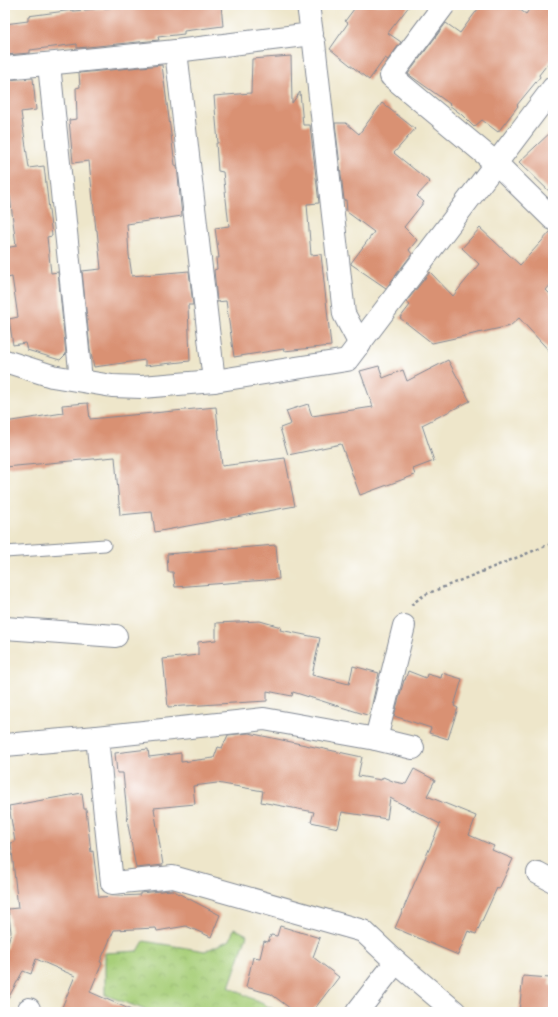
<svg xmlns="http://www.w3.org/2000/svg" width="558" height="1017" font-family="'Old Standard TT',serif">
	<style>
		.park { fill: url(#park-crowns); stroke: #627f6c }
		.building { fill: #d99173 }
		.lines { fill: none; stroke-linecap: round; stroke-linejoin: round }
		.service-casing { stroke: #848a94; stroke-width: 13 }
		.minor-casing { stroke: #848a94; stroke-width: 24 }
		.path { stroke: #848a94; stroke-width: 2.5; stroke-dasharray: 3 3; stroke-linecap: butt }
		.service { stroke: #fff; stroke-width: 11 }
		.minor { stroke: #fff; stroke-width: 22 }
	</style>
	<defs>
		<pattern id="park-crowns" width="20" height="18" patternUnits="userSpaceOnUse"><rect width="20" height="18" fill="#a8cf79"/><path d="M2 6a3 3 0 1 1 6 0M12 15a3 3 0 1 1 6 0" fill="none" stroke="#90b26b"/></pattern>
	</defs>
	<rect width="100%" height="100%" fill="#fff"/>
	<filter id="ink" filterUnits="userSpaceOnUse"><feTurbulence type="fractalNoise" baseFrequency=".025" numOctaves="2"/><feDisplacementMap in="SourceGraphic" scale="8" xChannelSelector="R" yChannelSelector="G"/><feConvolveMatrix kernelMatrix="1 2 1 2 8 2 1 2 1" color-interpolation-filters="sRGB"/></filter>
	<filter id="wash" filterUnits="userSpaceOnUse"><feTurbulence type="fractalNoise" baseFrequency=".012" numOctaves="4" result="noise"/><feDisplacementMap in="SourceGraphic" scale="16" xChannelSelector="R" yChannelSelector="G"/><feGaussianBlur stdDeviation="0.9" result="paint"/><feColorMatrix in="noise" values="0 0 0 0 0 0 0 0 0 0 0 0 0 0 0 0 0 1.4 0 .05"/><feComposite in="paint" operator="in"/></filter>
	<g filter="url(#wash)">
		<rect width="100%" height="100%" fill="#eee6ca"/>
		<path class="park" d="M234 928 247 935 229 987 273 1009 271 1012H151L105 995V953L138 951 144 941 205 951 230 940Z"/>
		<g id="blocks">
			<g class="building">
				<path d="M141 5H221L223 26 184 31V34L158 37 159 40 77 48V44L30 50V53L5 55V24L28 21V16L73 10V11Z"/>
				<path d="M357 5H410L388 33 401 42 388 60 385 58 369 80 330 49 348 23 345 21Z"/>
				<path d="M481 5H513L526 14 532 5H553V57L539 75 540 77 517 105 518 106 498 132 482 120 474 127 461 114 449 105 450 104 408 74 446 23 460 33Z"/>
				<path d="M291 56 292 103 300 92 303 125H310L319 203 307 204 311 255 321 254 331 346 284 351V349L234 357 226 301 217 302 214 270 217 269 216 258H219L215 228 229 226 223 172 218 171 216 143H218L214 96 251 93 252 59Z"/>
				<path d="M162 65 175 165 177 166 182 216 127 224 129 255 132 276 189 271 193 305H188L190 361 145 366V360L94 367 90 349 82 271 101 269 97 230H96L89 161 73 163 69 120 77 119 76 88 80 87 79 73Z"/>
				<path d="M33 78 36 110 21 112 29 168 44 166 52 236 47 237 51 273 58 272 66 354 60 360 27 350 25 343 13 345 9 319 18 317 12 277 7 278 5 263V248L16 246 10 196 5 197V80Z"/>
				<path d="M382 103 415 129 394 153 430 182 417 196 424 202 404 227 417 240 409 250 412 254 386 288 351 264V263L374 232 347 212 346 200H344L335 123H346L359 134Z"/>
				<path d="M553 130V195L519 162Z"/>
				<path d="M480 228 520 265 551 231H553V282L546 290 553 297V355L519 318 510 326 432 343 400 318 410 305 406 302 430 272 453 296 479 264 462 248Z"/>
				<path d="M448 360 470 401 422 425 434 461 413 469 415 475 360 495 341 444 288 455 280 428 291 424 286 411 308 404 312 416 373 407 360 371 379 366 383 378 403 370 407 381Z"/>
				<path d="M88 403 90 419 216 407 222 466 285 458 295 506 155 532 152 512 120 515 115 457 5 467V422L63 413 62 405Z"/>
				<path d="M276 545 279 579 175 587 173 572H168L167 554Z"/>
				<path d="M260 621 281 627 280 630 320 638 312 675 349 684 353 666 379 673 370 713 367 715 293 692 292 696 267 691V701L168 707 163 659 198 655V642L216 640V623Z"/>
				<path d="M408 671 426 678 427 674 441 678 442 673 462 679 454 706 458 708 448 739 429 733 431 728 394 716 404 680H405Z"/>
				<path d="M249 733 362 757 358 776 381 780 383 777 395 782 406 784 414 769 435 780 427 796 476 816 469 835 494 846 492 850 513 859 499 889 497 888 476 934 468 931 458 955 395 928 440 824 390 798 387 819 342 812 338 828 311 822 314 812 261 802 263 791 217 783 193 786 195 804 154 808 163 865 136 868 128 825 123 773H117L115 753 148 749 149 757 181 753V762L214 758 218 747 222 748 228 735Z"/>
				<path d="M82 793 84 809H86L91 852 93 851 99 897 140 895V893L172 890 220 915 211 937 186 926 157 931 156 928 114 930 100 962 102 963 90 992 136 1012H60L75 976 36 959 31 974 23 971 5 1004V953L11 932 8 909 18 908 11 843 15 842 9 806Z"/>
				<path d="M280 926 320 938 313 957 339 977 312 1012H295L271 994 246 987 253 957 260 958 264 941 268 942 271 935 277 936Z"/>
				<path d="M523 976 550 978 549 985 553 986V1012H519Z"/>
			</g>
		</g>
	</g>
	<g filter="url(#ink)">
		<use href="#blocks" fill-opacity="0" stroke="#848a94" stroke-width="1"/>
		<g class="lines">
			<g class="service-casing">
				<path id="service" d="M5 552 105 545"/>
			</g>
			<g class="minor-casing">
				<g id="minor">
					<path d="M444 5 391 76 497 164 553 219"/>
					<path d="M314 43 344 314 360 344"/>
					<path d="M176 51 214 381"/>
					<path d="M49 64 81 380"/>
					<path d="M5 68 176 51 312 34 308 5"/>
					<path d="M5 361 52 376 112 386 142 387 214 381 347 360 553 88"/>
					<path d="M5 628 116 636"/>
					<path d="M97 737 112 883 173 877 363 931 396 962 455 1012"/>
					<path d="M376 739 404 626"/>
					<path d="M5 745 97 737 264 719 376 739 413 748"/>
					<path d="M538 873 553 881"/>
					<path d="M28 1012 29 1009"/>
					<path d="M357 1012 396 962"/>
				</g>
			</g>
			<path class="path" d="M411 605 424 595 553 543"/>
			<use href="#service" class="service"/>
			<use href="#minor" class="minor"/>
		</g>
	</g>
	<rect width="558" height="1017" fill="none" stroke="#fff" stroke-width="20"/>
</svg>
